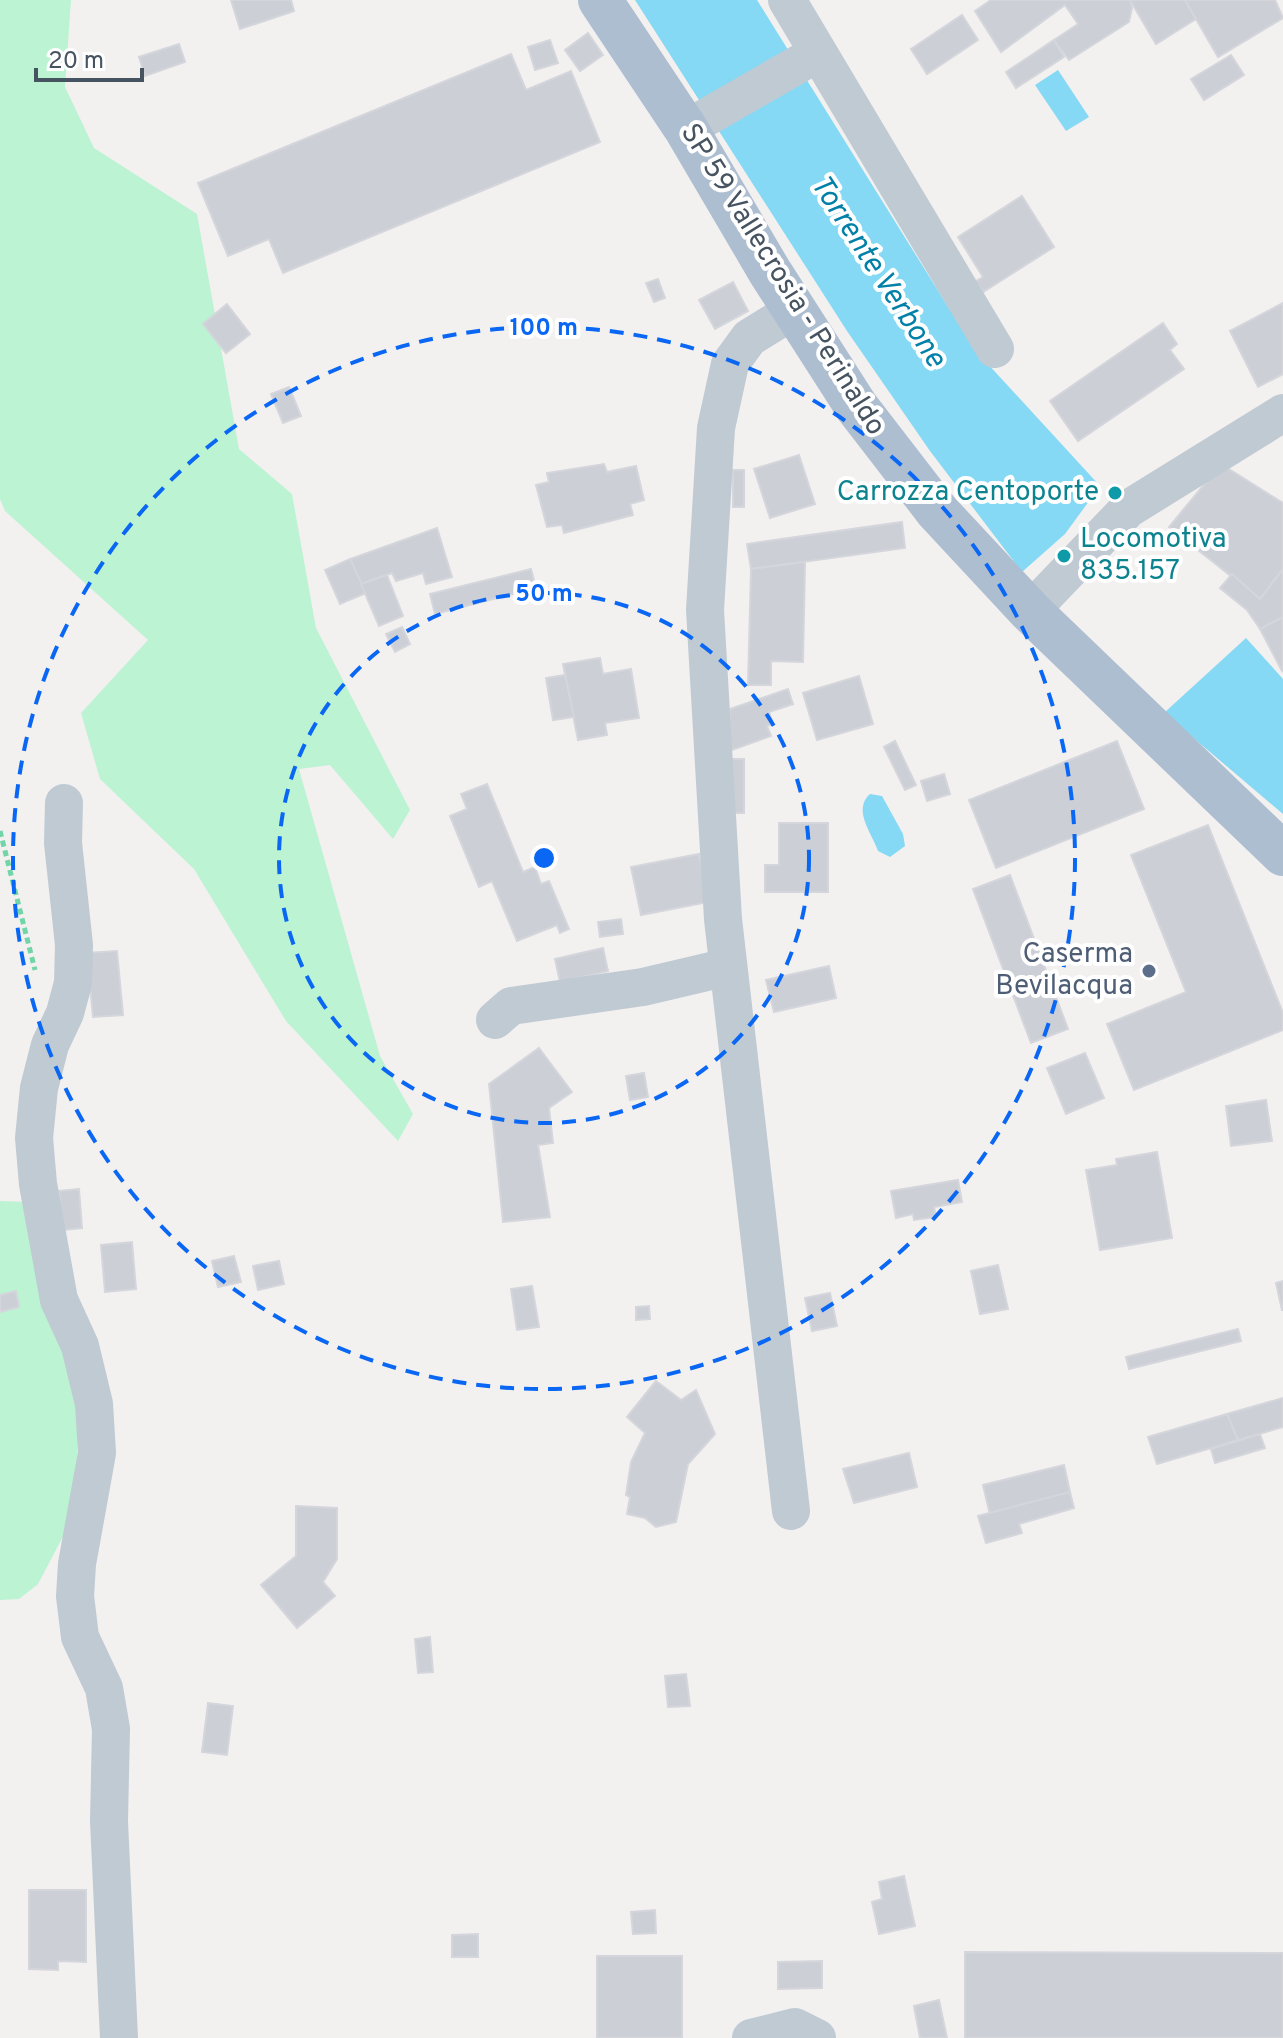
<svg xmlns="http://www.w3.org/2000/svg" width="1283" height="2038" font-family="Overpass,sans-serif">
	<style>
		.green { fill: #bbf3d3 }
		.water { fill: #85d9f4 }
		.building { fill: #cccfd6; stroke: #d4d6dc; stroke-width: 2 }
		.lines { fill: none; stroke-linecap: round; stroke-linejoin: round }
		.path { stroke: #70d5a7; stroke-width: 5; stroke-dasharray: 6 4; stroke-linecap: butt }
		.minor { stroke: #c0cad3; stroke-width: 38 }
		.major { stroke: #aebed1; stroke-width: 44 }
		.ring { fill: none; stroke: #0967f4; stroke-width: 4; stroke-dasharray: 14 10 }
		.culture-dot { fill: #0f9aa8; stroke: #fff; stroke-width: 3 }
		.service-dot { fill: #5c6f8a; stroke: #fff; stroke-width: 3 }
		.labels { text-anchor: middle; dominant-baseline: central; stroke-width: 8; stroke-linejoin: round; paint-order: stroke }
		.street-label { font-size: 28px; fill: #465360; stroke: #fff }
		.culture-label { font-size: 28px; fill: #0d838f; stroke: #fff; text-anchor: end }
		.service-label { font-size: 28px; fill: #4e5e75; stroke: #fff; text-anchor: end }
		.water-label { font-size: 30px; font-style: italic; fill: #0280a8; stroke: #fff }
		.centre { fill: #0967f4; stroke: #fff; stroke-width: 4 }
		.ring-label { font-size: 24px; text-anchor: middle; font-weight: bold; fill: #0967f4; stroke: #fff; stroke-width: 8; stroke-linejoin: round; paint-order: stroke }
	</style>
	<rect width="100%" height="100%" fill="#f3f0f0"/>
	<g class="green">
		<path d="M0 0H71L65 87 94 148 197 214 239 449 292 494 316 628 410 810 393 839 330 765 299 769 380 1056 413 1114 398 1141 286 1021 194 869 100 779 81 713 148 640 5 511 0 499Z"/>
		<path d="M0 1201 27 1202 79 1401 77 1459 68 1527 38 1584 19 1599 0 1600Z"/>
	</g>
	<g class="water">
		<path d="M635 0H757L975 350 1100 486 1065 534 1022 572 930 451 847 331Z"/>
		<path d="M1058 70 1089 117 1066 131 1035 85Z"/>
		<path d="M1246 638 1283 679V814L1164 713Z"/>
		<path d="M870 794 882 796 903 834 905 846 890 857 878 851C872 833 852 810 870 794Z"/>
	</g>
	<g class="building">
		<path d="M231 0H291L294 11 240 29Z"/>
		<path d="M991 0H1130L1132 8 1129 22 1069 60 1054 40 1078 24 1065 5 1001 52 975 11Z"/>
		<path d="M1130 0H1185L1196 19 1156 44Z"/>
		<path d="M1185 0H1275L1283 18 1218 57Z"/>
		<path d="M962 15 978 40 927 74 911 49Z"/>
		<path d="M588 33 603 55 580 71 565 50Z"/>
		<path d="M550 40 558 63 535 70 528 47Z"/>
		<path d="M1054 40 1064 57 1016 88 1006 72Z"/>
		<path d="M179 44 185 62 145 76 139 57Z"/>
		<path d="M511 54 526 90 571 71 600 142 283 273 269 239 228 256 198 183Z"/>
		<path d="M1231 55 1244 75 1204 100 1191 79Z"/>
		<path d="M1022 196 1054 247 983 292 976 281 983 277 958 237Z"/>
		<path d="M658 279 665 298 654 302 646 283Z"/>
		<path d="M733 282 748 311 715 329 699 300Z"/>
		<path d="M1283 303V374L1258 387 1230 331Z"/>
		<path d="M227 304 250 334 226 353 203 324Z"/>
		<path d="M1163 323 1177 344 1170 350 1184 369 1078 441 1050 401Z"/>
		<path d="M289 387 301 416 283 423 271 394Z"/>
		<path d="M799 455 815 504 770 518 754 469Z"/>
		<path d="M604 464 607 472 636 466 644 500 630 504 633 515 564 533 562 525 547 527 536 485 549 482 547 473Z"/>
		<path d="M1221 464 1283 503V569L1260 599 1169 527Z"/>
		<rect x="733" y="470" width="11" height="37"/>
		<path d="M902 522 905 548 751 569 747 544Z"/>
		<path d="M437 528 452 577 426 584 423 573 396 581 392 573 361 584 350 559Z"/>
		<path d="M350 559 366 593 340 604 325 570Z"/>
		<path d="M805 562 803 662 771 661V685H748L751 569Z"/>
		<path d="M531 569 536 588 435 614 430 594Z"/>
		<path d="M1283 569V617L1260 629 1247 610 1220 588 1232 574 1260 599Z"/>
		<path d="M387 575 403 616 379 626 361 584Z"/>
		<path d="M1283 617V670L1282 671 1260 629Z"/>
		<path d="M402 627 410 644 395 652 386 634Z"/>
		<path d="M600 658 603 674 631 669 639 718 605 723 607 735 578 740 563 664Z"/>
		<path d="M565 675 574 717 553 720 546 678Z"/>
		<path d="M859 676 873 724 817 740 803 693Z"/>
		<path d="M788 689 793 704 769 712 773 724 767 726 771 736 729 751 730 709Z"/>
		<path d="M895 741 916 785 905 790 884 747Z"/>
		<path d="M1117 741 1144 809 996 868 969 800Z"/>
		<path d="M731 759H744V813H732Z"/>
		<path d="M944 774 950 794 927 801 921 781Z"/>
		<path d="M487 784 523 872 535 867 541 884 549 881 569 929 560 933 557 925 517 941 492 881 479 887 450 816 467 809 461 794Z"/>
		<path d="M779 823H828V892H765V865H779Z"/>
		<path d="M1208 825 1283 1013V1030L1134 1090 1107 1024 1186 992 1131 855Z"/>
		<path d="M699 854 708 902 641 915 631 867Z"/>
		<path d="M1010 875 1068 1029 1031 1043 973 889Z"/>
		<path d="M621 919 623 934 600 937 598 922Z"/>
		<path d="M603 948 608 971 560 982 555 959Z"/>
		<path d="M117 951 123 1015 93 1017 87 953Z"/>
		<path d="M829 966 836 998 774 1012 766 980Z"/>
		<path d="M539 1048 572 1092 549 1108 553 1143 538 1145 550 1217 503 1222 489 1084Z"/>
		<path d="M1085 1053 1104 1098 1066 1114 1047 1068Z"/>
		<path d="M644 1073 648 1097 630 1100 626 1076Z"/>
		<path d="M1266 1100 1272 1141 1231 1146 1226 1106Z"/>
		<path d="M1157 1152 1172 1238 1100 1250 1086 1170 1117 1165 1116 1159Z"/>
		<path d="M958 1180 962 1202 934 1207 936 1217 914 1220 913 1214 896 1218 891 1191Z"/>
		<path d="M79 1189 82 1228 63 1230 59 1191Z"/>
		<path d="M132 1242 136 1289 105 1292 101 1245Z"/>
		<path d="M234 1256 241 1282 218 1287 212 1261Z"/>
		<path d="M279 1261 284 1284 258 1290 253 1266Z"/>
		<path d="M998 1265 1008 1309 980 1314 971 1271Z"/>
		<path d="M1283 1281V1310H1282L1276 1283Z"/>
		<path d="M532 1286 539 1327 517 1330 511 1289Z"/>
		<path d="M16 1291 19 1307 0 1312V1295Z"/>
		<path d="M830 1293 837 1326 812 1331 805 1298Z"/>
		<path d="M649 1306 650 1319 636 1320V1307Z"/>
		<path d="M1238 1329 1241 1341 1129 1369 1126 1357Z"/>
		<path d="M656 1381 681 1400 696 1390 715 1434 688 1464 676 1522 656 1527 645 1518 627 1514 630 1497 626 1495 631 1462 645 1433 627 1417Z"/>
		<path d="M1283 1398V1427L1238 1440 1227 1414Z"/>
		<path d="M1227 1414 1238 1440 1157 1464 1148 1437Z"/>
		<path d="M1260 1434 1265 1448 1215 1463 1211 1449Z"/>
		<path d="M909 1453 917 1487 854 1503 843 1469Z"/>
		<path d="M1064 1465 1070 1492 990 1515 983 1485Z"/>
		<path d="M1070 1492 1074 1508 1019 1524 1022 1533 986 1543 978 1516Z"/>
		<path d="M296 1506 337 1508V1559L323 1582 335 1596 297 1628 261 1585 296 1556Z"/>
		<path d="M430 1637 433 1672 418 1673 415 1639Z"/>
		<path d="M686 1674 690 1706 668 1707 665 1676Z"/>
		<path d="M208 1703 233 1706 227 1755 202 1752Z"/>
		<path d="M904 1876 915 1926 879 1934 872 1902 882 1899 879 1882Z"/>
		<path d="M29 1890H86V1962L58 1961V1970L29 1969Z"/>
		<path d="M655 1910 656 1933 633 1934 631 1912Z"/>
		<path d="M478 1934V1957H452V1935Z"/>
		<path d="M965 1952 1283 1953V2038H965Z"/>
		<rect x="597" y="1956" width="85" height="82"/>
		<path d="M822 1961V1988L778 1989V1962Z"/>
		<path d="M939 2000 947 2038H920L914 2006Z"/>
	</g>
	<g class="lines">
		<path class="path" d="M0 831 35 970"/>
		<g class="minor">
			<path d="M787 0 995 349"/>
			<path d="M686 129 818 53"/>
			<path d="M1030 611 1128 509 1283 413"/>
			<path d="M64 803 63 843 74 945 73 983 65 1013 50 1045 39 1088 34 1138 38 1184 59 1300 80 1346 94 1404 97 1453 77 1564 75 1596 80 1637 104 1688 111 1729 109 1821 119 2038"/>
			<path d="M495 1020 511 1006 643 987 728 967"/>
			<path d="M791 1511 723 919 705 610 716 428 730 364 749 338 794 310"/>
			<path d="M751 2038 795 2027 817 2038"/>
		</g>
		<path class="major" d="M600 0 686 129 770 272 856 406 937 511 1030 611 1283 854"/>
	</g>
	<g class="ring">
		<circle cx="544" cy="858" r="265"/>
		<circle cx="544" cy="858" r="531"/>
	</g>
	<g class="culture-dot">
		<circle cx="1115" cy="493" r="8"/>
		<circle cx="1064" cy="556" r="8"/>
	</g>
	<circle class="service-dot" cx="1149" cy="971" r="8"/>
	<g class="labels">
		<g class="street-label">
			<text transform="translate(782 280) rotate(58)">SP 59 Vallecrosia - Perinaldo</text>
		</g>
		<g class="culture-label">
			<text x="1099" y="493">Carrozza Centoporte</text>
			<text x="1080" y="540" text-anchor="start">Locomotiva<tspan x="1080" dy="32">835.157</tspan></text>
		</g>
		<g class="service-label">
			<text x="1133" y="955">Caserma<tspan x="1133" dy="32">Bevilacqua</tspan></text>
		</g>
		<g class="water-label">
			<text transform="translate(877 272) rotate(57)">Torrente Verbone</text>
		</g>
	</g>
	<circle cx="544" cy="858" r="12" class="centre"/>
	<g class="ring-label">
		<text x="544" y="335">100 m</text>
		<text x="544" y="601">50 m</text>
	</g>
	<path d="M36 68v12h106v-12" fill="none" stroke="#465360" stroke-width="4"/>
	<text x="48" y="68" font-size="24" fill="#465360" stroke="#ffffff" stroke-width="6" paint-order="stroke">20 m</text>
</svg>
